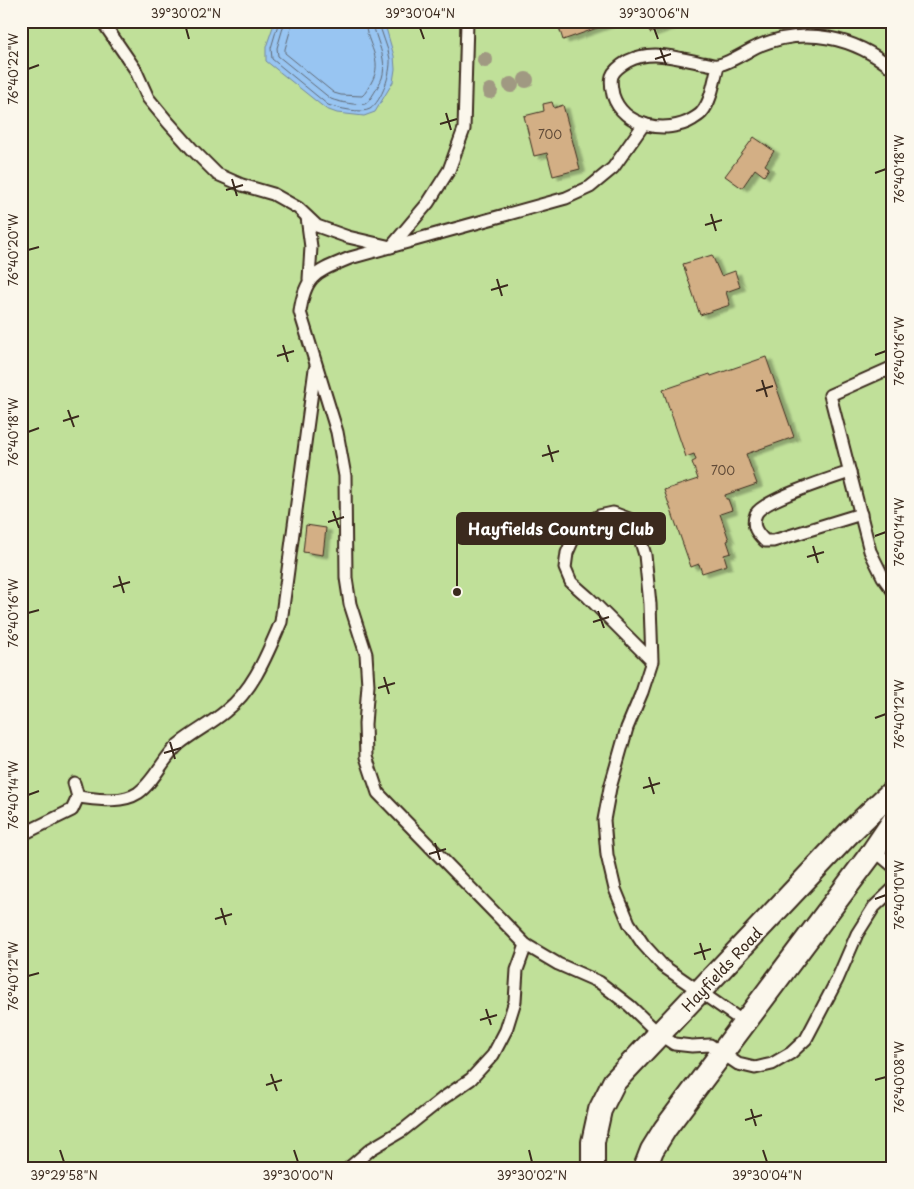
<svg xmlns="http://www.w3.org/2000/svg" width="914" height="1189" font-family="'Playpen Sans',sans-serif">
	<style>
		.green { fill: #c0e099; stroke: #7e855c }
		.water { fill: #98c5f2; stroke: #73879d }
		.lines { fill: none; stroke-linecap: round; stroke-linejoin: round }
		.shore { stroke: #606873; stroke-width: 1 }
		.building { fill: #d3af85; stroke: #3b2a1e; filter: url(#shadow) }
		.service-casing { stroke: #3b2a1e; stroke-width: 15 }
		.minor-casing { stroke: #3b2a1e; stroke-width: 26 }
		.service { stroke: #fbf7ec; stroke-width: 11 }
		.minor { stroke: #fbf7ec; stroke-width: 22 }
		.tree { fill: #a09982 }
		.ticks { fill: none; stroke: #3b2a1e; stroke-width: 2 }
		.labels { text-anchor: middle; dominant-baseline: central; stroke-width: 5; stroke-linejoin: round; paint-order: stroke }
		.number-label { font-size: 12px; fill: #614b38 }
		.street-label { font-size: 15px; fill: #3b2a1e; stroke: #fbf7ec }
		.leader { fill: none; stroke: #3b2a1e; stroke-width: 2 }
		.callout-dot { fill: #3b2a1e; stroke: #fbf7ec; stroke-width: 2 }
		.callout { fill: #3b2a1e; stroke: #3b2a1e; stroke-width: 2 }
		.callout-label { font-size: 16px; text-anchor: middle; font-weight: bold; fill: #fff }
		.neatline { fill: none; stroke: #3b2a1e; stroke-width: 2 }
		.ticks-label { font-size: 12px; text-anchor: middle; fill: #3b2a1e }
	</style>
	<defs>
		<filter id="shadow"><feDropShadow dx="5.5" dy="3" stdDeviation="1" flood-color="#0004"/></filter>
	</defs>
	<rect width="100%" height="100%" fill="#f3e9d7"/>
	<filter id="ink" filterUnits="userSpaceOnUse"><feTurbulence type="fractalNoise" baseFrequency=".02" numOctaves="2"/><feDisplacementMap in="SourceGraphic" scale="10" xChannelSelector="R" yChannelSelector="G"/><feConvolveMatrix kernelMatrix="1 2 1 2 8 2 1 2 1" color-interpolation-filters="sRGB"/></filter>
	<g filter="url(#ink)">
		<path class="green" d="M21 21H893V1163L871 1168H21Z"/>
		<path class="water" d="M275 21H384L394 56 395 69 393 82 375 112 364 116 337 113 326 109 266 61V47Z"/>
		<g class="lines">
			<g class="shore">
				<path d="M279 21 271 48 272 59 328 105C337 108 362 114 370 109 382 101 391 73 390 59 388 46 381 34 379 21"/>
				<path d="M285 21 277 48 278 56 331 99C338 102 359 106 365 104 370 102 380 83 382 78 384 72 384 65 383 59 381 46 374 34 373 21"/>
				<path d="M293 21 285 49V53L334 93 341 95 362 96C366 93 368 88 371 83 385 59 366 45 365 21"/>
			</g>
		</g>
		<g class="building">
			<path d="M557 21H617L563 40Z"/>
			<path d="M646 21H684L650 33Z"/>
			<path d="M552 102 554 108 563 105 580 169 553 176 547 153 534 156 524 116 544 111 543 104Z"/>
			<path d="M754 137 774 151 765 165 769 168 764 176 755 169 742 188 725 176Z"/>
			<path d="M712 255 721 276 735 271 740 287 726 292 730 305 700 315 683 264Z"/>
			<path d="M766 357 794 437 746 454 757 484 725 495 726 499H728L732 510 720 514 729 540 727 541 731 553 724 555 727 565 702 573 699 564 691 567 664 490 698 479 692 462 696 460 694 454 686 457 663 390 710 374 711 376Z"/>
			<path d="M306 525 326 528 323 555 303 552Z"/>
		</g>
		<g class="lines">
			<g class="service-casing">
				<g id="service">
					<path d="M102 21 135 69 148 98 167 121 192 149 217 174 242 185 273 194 298 208 317 226 348 237 391 247 428 203 449 170 464 129 467 21"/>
					<path d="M718 66C714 80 712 100 702 112 700 115 696 117 693 119 667 135 623 127 613 95 612 90 610 82 612 76 614 70 623 64 628 61 652 49 677 58 702 63 707 63 713 66 717 65 726 65 749 50 758 46 805 26 855 37 893 69"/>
					<path d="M644 124 613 168 590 187 566 198 350 258C317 272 305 274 300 312L337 432 345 476 346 578 350 604 366 654 368 685 365 724 366 757 378 793 526 945 558 964 599 982 630 1006 659 1034 674 1044 692 1046 710 1045 738 1064 755 1068 772 1064 791 1053 806 1039 837 980 857 934 874 907 893 889"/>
					<path d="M307 217 311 247 309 279"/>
					<path d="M893 367 830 395 870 551 883 577 893 591"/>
					<path d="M850 472C832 478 763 500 756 514 751 526 757 533 765 541H773L861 514"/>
					<path d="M652 661 588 597 571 582 565 568 567 553 574 537 584 524 599 516 613 513 629 519 638 532 645 555 650 604 652 661 642 692 627 728 610 788 604 820 607 855 615 889 629 923 643 944 663 966 745 1023"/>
					<path d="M78 797C96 799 121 804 138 793 154 782 164 757 179 744 194 732 212 723 226 711 254 689 267 654 281 622L315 369"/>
					<path d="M21 835 72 810 78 797 74 783"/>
					<path d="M874 850 893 866"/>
					<path d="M349 1168 371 1149 403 1130 442 1099 471 1079 493 1055 506 1030 515 1001 517 970 526 945"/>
				</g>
			</g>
			<g class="minor-casing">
				<g id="minor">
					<path id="s1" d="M593 1168V1142L600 1110 614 1082 849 833 893 791"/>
					<path d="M645 1168 652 1150 665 1129 874 850 893 822"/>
				</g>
			</g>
			<use href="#service" class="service"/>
			<use href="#minor" class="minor"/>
		</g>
		<g class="tree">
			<circle cx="485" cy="60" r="8"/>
			<circle cx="526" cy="80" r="8"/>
			<circle cx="511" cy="85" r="8"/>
			<circle cx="490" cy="91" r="8"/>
		</g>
	</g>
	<path class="ticks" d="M186 28 189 39M420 28 424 39M654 28 658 39M660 48 666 65M655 59 671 54M28 69 39 65M446 113 451 130M440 124 457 119M875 173 886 169M232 179 237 196M226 190 243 185M711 214 716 231M705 225 722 220M28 250 39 247M497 279 502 296M491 290 508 285M283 345 288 362M875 355 886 351M277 356 294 351M762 380 767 397M756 391 773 386M68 410 74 427M63 421 79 416M28 432 39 428M548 445 553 462M542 456 559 451M333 511 339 528M328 522 344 517M875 536 886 532M813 546 818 563M807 557 824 552M119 576 124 593M113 587 130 582M598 611 604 628M28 613 39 610M593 622 609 617M384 677 389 694M378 688 395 683M875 718 886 714M170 742 175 759M164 753 181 748M649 777 654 794M643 788 660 783M28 795 39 791M435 843 440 860M429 854 446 849M875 899 886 895M221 908 226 925M215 919 232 914M700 943 705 960M694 954 711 949M28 976 39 973M486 1009 491 1025M480 1020 497 1015M271 1074 277 1091M875 1080 886 1077M266 1085 282 1080M751 1109 756 1126M745 1120 762 1115M60 1150 64 1162M294 1150 298 1162M529 1150 532 1162M763 1150 767 1162"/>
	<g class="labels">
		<g class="number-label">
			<text x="550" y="134">700</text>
			<text x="723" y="470">700</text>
		</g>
		<g class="street-label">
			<text stroke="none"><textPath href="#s1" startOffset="246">Hayfields Road</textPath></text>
		</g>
	</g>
	<path class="leader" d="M457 592L457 529"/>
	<circle class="callout-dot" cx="457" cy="592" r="5"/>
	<rect class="callout" x="457" y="513" width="208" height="31" rx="5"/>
	<g class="callout-label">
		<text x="561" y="535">Hayfields Country Club</text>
	</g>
	<rect width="914" height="1189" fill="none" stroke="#fbf7ec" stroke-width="55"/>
	<rect x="28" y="28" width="858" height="1134" class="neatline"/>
	<g class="ticks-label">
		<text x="186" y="18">39°30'02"N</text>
		<text x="420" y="18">39°30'04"N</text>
		<text x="654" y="18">39°30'06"N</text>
		<text transform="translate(14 69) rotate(-90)" y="4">76°40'22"W</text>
		<text transform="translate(900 169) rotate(-90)" y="4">76°40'18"W</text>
		<text transform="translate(14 250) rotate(-90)" y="4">76°40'20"W</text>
		<text transform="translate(900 351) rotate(-90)" y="4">76°40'16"W</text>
		<text transform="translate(14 432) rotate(-90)" y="4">76°40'18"W</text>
		<text transform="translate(900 532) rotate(-90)" y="4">76°40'14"W</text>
		<text transform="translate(14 613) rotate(-90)" y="4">76°40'16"W</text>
		<text transform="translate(900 714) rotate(-90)" y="4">76°40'12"W</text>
		<text transform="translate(14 795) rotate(-90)" y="4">76°40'14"W</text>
		<text transform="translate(900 895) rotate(-90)" y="4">76°40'10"W</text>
		<text transform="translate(14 976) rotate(-90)" y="4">76°40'12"W</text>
		<text transform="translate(900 1077) rotate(-90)" y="4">76°40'08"W</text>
		<text x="64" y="1180">39°29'58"N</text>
		<text x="298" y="1180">39°30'00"N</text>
		<text x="532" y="1180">39°30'02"N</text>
		<text x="767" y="1180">39°30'04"N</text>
	</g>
</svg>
